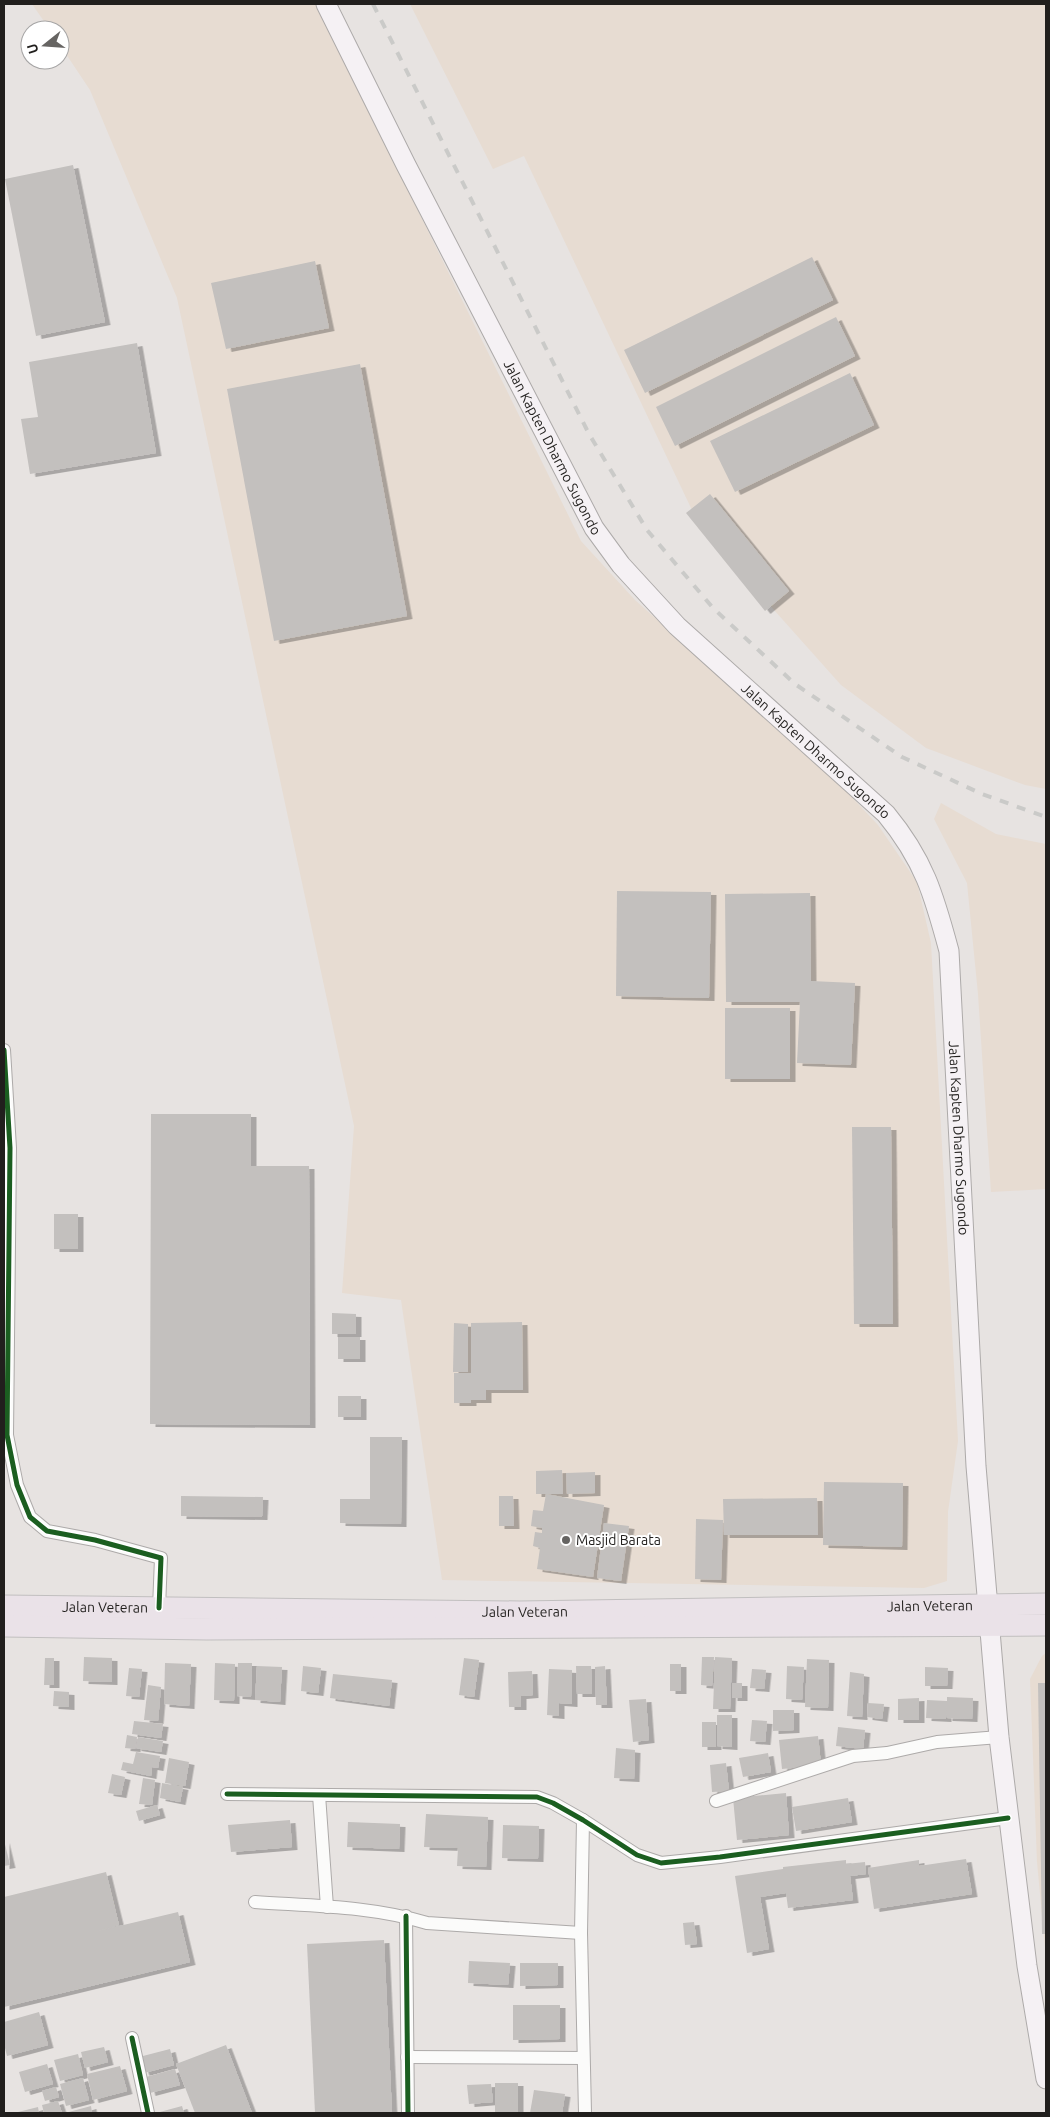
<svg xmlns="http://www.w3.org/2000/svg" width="1050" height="2117" font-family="Ubuntu,sans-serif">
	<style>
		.industrial { fill: #e7dcd2 }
		.building { fill: #c3c0be; filter: url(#shadow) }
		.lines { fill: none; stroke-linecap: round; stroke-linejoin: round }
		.minor-casing { stroke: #adaaa9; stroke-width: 14 }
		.secondary-casing { stroke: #adaaa9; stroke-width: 21 }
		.trunk-casing { stroke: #c1bfbf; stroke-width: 23 }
		.minor { stroke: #fbfbfa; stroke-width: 12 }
		.secondary { stroke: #f5f1f4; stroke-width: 19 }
		.trunk { stroke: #eae2e8; stroke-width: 21 }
		.rail { stroke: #cacac8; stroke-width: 4; stroke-dasharray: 9 9; stroke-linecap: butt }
		.cycleway-casing { stroke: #fff; stroke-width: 8 }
		.cycleway { stroke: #1b5e20; stroke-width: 5 }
		.poi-dot { fill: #666462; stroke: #fff; stroke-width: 2 }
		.labels { text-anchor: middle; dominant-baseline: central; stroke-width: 4; stroke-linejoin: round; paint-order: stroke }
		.street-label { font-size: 14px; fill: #211f1d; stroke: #fff }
		.poi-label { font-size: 14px; fill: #211f1d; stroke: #fff; text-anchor: start }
	</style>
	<defs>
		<filter id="shadow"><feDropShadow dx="5.5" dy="3" stdDeviation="0" flood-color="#0004"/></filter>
	</defs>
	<rect width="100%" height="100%" fill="#e7e3e1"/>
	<g class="industrial">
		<path d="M32 4H316L581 541 635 600 829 773 878 825 917 882 931 943 958 1441 948 1512 947 1581 924 1588 442 1580 401 1300 342 1293 354 1126 177 298 90 90 60 45V30H50Z"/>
		<path d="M410 4H1046V789L1025 785 926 748 841 685 700 527 524 156 493 169Z"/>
		<path d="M941 803 996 834 1046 844V1189L991 1192 978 994 967 883 934 819Z"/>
		<path d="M1046 1653V1958L1037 1862 1030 1679 1042 1656Z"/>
	</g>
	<g class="building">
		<path d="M73 165 105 322 36 336 5 179Z"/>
		<path d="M812 257 833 300 645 393 624 350Z"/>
		<path d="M315 261 329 328 226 349 211 283Z"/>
		<path d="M836 317 855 356 675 446 656 407Z"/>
		<path d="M137 343 156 453 30 474 21 419 38 417 29 362Z"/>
		<path d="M360 364 407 616 274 641 227 389Z"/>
		<path d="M850 373 874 425 735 492 710 441Z"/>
		<path d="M710 494 789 591 765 611 686 513Z"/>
		<path d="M617 891 711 892 709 998 616 996Z"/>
		<path d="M810 893 811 981 855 983 851 1065 797 1063 800 1002H726L725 894Z"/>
		<rect x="725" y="1008" width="65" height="71"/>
		<path d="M151 1114H251V1166H309L310 1425 150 1424Z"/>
		<path d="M852 1127H891L893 1324H854Z"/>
		<rect x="54" y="1214" width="24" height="35"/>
		<path d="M332 1313 356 1314V1334H332Z"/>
		<path d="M522 1322 523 1390H486V1400H471V1403H454V1373H471V1323Z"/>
		<path d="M454 1323 468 1324V1372H453Z"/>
		<rect x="338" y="1337" width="22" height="22"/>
		<rect x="338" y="1396" width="23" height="21"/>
		<path d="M370 1437H402L401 1524 340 1523V1499H370Z"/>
		<path d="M562 1470 563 1494H536V1471Z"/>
		<path d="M595 1472V1493L567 1494 566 1473Z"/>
		<path d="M824 1482 903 1483 902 1547 823 1545Z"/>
		<path d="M546 1494 604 1505 593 1577 537 1569 540 1548 533 1546 535 1532 542 1533V1528L531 1526 533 1510 543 1511Z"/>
		<path d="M181 1496 263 1497 262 1517 181 1516Z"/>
		<path d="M499 1496H513L514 1526H499Z"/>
		<path d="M817 1498 818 1535H724L723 1499Z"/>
		<path d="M696 1519 723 1520 721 1580 695 1579Z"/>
		<path d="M604 1523 629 1526 621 1581 597 1578Z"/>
		<path d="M84 1657 112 1658V1682L83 1681Z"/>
		<path d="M702 1657H714L712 1686 701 1685Z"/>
		<path d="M715 1657 732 1658 730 1709H713Z"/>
		<path d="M45 1658H54V1685H44Z"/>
		<path d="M464 1658 479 1660 474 1697 459 1695Z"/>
		<path d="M807 1659 829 1660 828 1708 805 1707Z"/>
		<path d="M165 1663 191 1664 189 1706 164 1704Z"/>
		<path d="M215 1663 235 1664 234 1701 214 1700Z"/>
		<path d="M238 1663H252L251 1697 237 1696Z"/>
		<rect x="670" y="1664" width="11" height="27"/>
		<path d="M257 1666 282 1667 280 1702 255 1700Z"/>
		<path d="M303 1666 321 1668 318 1693 301 1691Z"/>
		<path d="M576 1666H591L592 1694H577Z"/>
		<path d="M605 1666 607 1705H596L595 1667Z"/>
		<path d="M787 1666 804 1667 802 1700 786 1699Z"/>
		<path d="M925 1667 948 1668 947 1686H925Z"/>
		<path d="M129 1668 142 1669 139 1697 126 1696Z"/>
		<path d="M549 1669 572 1670V1704L559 1703V1716L547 1715Z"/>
		<path d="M752 1669 766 1670 764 1689 750 1688Z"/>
		<path d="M532 1671 533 1695 521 1696V1707H509L508 1672Z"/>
		<path d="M850 1672 864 1674 862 1717 847 1716Z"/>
		<path d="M333 1674 392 1680 389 1706 330 1698Z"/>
		<rect x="732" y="1683" width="10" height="15"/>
		<path d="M1038 1683H1046V1934H1042Z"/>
		<path d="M148 1685 161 1687 158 1721 144 1720Z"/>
		<path d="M54 1691 69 1692V1707L53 1706Z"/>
		<path d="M947 1697 973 1698 972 1719 947 1718 946 1710V1719L926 1718 927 1700 947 1701Z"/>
		<path d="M919 1698V1720H898V1699Z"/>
		<path d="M646 1699 649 1740 633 1742 629 1700Z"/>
		<path d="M868 1703 884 1704 882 1719 867 1717Z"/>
		<path d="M773 1710H794V1730L773 1731Z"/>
		<path d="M717 1715H732V1747L717 1746Z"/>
		<path d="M752 1720 767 1721 765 1742 750 1741Z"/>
		<path d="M134 1721 163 1724 161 1738 132 1734Z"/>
		<rect x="702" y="1722" width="14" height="25"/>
		<path d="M838 1727 865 1730 863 1749 836 1746Z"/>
		<path d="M127 1735 137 1737 135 1749 125 1748Z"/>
		<path d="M818 1736 821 1765 782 1769 779 1740Z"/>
		<path d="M138 1737 163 1741 161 1752 136 1748Z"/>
		<path d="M616 1748 635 1750 634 1779 614 1778Z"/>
		<path d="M136 1752 160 1756 158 1768 152 1767 151 1776 121 1770 123 1762 133 1764Z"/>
		<path d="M768 1753 771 1772 743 1777 739 1758Z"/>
		<path d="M169 1758 189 1762 185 1786 165 1783Z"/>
		<path d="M726 1763 729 1791 712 1792 710 1765Z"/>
		<path d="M112 1774 125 1777 121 1795 108 1793Z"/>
		<path d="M143 1778 155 1780 152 1805 139 1804Z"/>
		<path d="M162 1783 183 1787 180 1802 160 1798Z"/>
		<path d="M786 1793 789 1835 737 1840 733 1798Z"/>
		<path d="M848 1798 852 1822 796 1831 792 1807Z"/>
		<path d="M157 1805 160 1815 139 1821 136 1811Z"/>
		<path d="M426 1814 488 1817 486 1867 457 1866 458 1848 424 1847Z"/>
		<path d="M290 1820 292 1847 231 1852 228 1825Z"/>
		<path d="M348 1822 400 1824 399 1849 347 1847Z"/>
		<path d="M503 1825 539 1826 538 1859 502 1858Z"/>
		<path d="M4 1840 10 1865 4 1866Z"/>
		<path d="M966 1859 972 1894 874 1909 868 1868 919 1860V1866Z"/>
		<path d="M846 1860V1864L865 1862 866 1874 850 1876 853 1900 788 1908 786 1893 760 1897 769 1949 747 1953 735 1876 783 1869V1867Z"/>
		<path d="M106 1872 119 1925 94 1932 178 1912 190 1962 4 2007V1897Z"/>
		<path d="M694 1922 697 1944 685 1945 683 1923Z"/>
		<path d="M384 1940 392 2113H315L307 1944Z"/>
		<path d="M469 1961 510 1963 508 1985 468 1983Z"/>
		<path d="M520 1963H558V1985L520 1986Z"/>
		<path d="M513 2005H560V2039L513 2040Z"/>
		<path d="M39 2012 48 2045 7 2056 4 2044V2022Z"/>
		<path d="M226 2045 252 2113H195L176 2064Z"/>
		<path d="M104 2047 108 2062 85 2068 81 2052Z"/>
		<path d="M170 2049 174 2065 144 2073 139 2057Z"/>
		<path d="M78 2054 83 2075 60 2081 54 2060Z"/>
		<path d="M47 2064 53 2084 25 2092 19 2072Z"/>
		<path d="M120 2066 127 2091 93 2100 87 2074Z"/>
		<path d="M175 2069 180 2085 150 2093 146 2077Z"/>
		<path d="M83 2078 89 2100 66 2106 60 2084Z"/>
		<rect x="495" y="2083" width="23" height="30"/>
		<path d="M491 2084 493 2102 469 2104 467 2085Z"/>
		<path d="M56 2087 59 2097 45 2101 42 2091Z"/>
		<path d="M534 2090 565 2094 562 2113H530Z"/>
		<path d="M58 2101 62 2113H44L42 2105Z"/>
		<path d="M91 2106 92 2113H65Z"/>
		<path d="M182 2106 184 2113H156Z"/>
		<path d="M38 2107 39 2113H14Z"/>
	</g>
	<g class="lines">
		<g class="minor-casing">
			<g id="minor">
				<path d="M4 1050 10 1148 7 1435 17 1485 30 1517 47 1531 95 1540 161 1558 159 1608"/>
				<path d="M227 1794 537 1797 553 1803 583 1820 637 1855 661 1863 720 1857 1008 1818"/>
				<path d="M319 1795 327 1907"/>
				<path d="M716 1801 853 1756 887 1753 937 1742 999 1737"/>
				<path d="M583 1820 581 1933 585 2113"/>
				<path d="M255 1902C312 1906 372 1906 427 1923L581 1933"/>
				<path d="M406 1916 408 2113"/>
				<path d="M132 2038 148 2113"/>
				<path d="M407 2057 583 2058"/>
			</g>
		</g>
		<g class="secondary-casing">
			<g id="secondary">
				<path id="s1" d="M326 4 406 165 594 528 621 565 677 626 886 814C924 860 934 895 949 951L976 1466 999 1737 1027 1966 1046 2079"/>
			</g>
		</g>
		<g class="trunk-casing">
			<g id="trunk">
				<path id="s2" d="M4 1606 520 1612 1046 1604"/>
				<path d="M4 1626 207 1629 1046 1625"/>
			</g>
		</g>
		<use href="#minor" class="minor"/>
		<use href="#secondary" class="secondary"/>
		<use href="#trunk" class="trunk"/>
		<path class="rail" d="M373 4 589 434 647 530 713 608 795 684 902 757 982 794 1046 817"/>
		<g class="cycleway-casing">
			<g id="cycleway">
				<path d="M4 1050 10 1148 7 1435 17 1485 30 1517 47 1531 95 1540 161 1558 159 1608"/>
				<path d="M227 1794 537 1797 553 1803 583 1820 637 1855 661 1863 720 1857 1008 1818"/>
				<path d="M406 1916 408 2113"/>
				<path d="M132 2038 148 2113"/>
			</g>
		</g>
		<use href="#cycleway" class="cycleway"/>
	</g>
	<circle class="poi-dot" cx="566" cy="1540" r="5"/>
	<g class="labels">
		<g class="street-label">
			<text stroke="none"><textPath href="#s1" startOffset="498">Jalan Kapten Dharmo Sugondo</textPath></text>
			<text stroke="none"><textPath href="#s1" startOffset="904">Jalan Kapten Dharmo Sugondo</textPath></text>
			<text stroke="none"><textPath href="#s1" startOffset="1338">Jalan Kapten Dharmo Sugondo</textPath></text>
			<text stroke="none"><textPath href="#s2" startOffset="926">Jalan Veteran</textPath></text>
			<text stroke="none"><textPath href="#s2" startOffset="101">Jalan Veteran</textPath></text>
			<text stroke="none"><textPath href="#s2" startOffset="521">Jalan Veteran</textPath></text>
		</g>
		<g class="poi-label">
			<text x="576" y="1540">Masjid Barata</text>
		</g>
	</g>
	<rect width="1050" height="2117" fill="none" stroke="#211f1d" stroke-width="10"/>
	<g transform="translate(45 45) rotate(253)"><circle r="24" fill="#ffffff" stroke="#a6a5a5"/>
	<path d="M0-4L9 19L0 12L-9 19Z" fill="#666462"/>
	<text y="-8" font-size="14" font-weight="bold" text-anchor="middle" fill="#211f1d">U</text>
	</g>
</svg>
